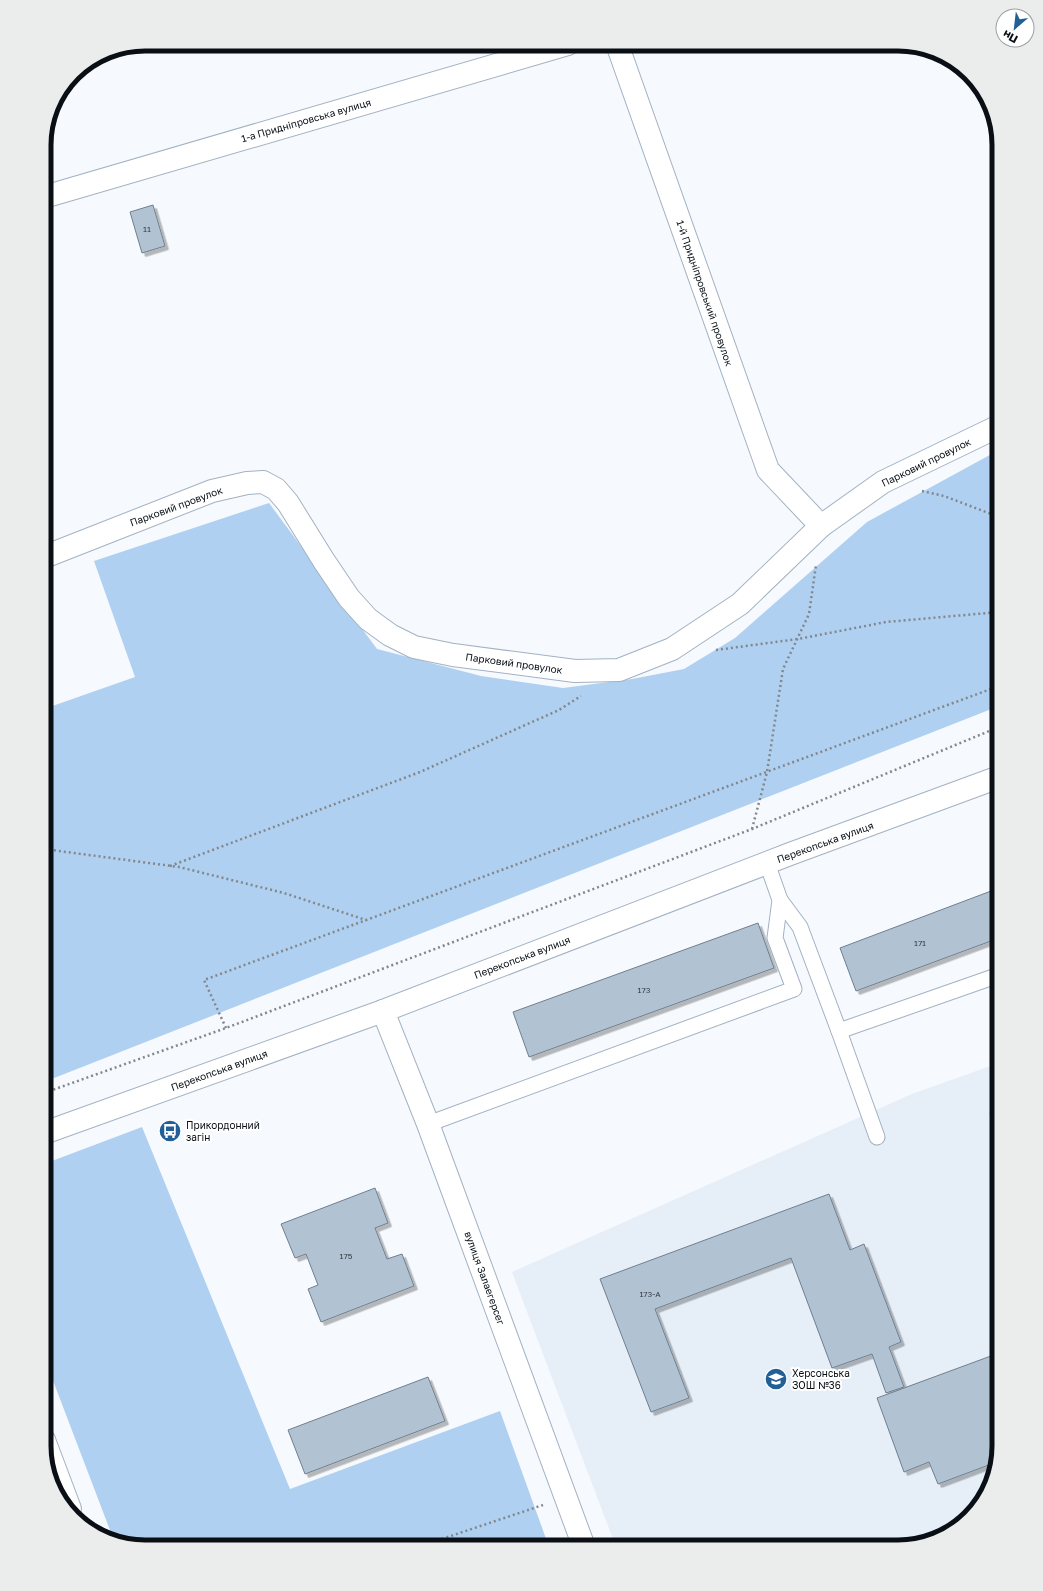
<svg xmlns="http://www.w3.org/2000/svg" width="1043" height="1591" font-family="'Golos Text',sans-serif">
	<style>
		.built { fill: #e6eef7 }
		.green { fill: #afd0f1 }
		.building { fill: #b1c2d3; stroke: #6f7f8f; filter: url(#shadow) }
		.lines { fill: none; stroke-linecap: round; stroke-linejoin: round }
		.service-casing { stroke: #a2b2c3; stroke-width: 17 }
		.minor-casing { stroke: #a2b2c3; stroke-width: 24 }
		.secondary-casing { stroke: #a2b2c3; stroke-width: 24 }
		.primary-casing { stroke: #a2b2c3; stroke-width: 24 }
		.path { stroke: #83878c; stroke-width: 2.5; stroke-dasharray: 2 3; stroke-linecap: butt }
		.service { stroke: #fff; stroke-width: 15 }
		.minor { stroke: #fff; stroke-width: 22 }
		.secondary { stroke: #fff; stroke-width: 22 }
		.primary { stroke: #fff; stroke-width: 22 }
		.labels { text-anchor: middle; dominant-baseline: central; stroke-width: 4; stroke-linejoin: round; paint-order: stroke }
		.number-label { font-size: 8px; fill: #333c44 }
		.street-label { font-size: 10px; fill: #090f15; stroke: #fff }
		.poi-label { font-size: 10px; fill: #090f15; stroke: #fff; text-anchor: start }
		.rim { fill: none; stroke: #090f15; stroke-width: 5 }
	</style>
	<defs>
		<filter id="shadow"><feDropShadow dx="3.5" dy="3.5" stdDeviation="0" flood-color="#0004"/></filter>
	</defs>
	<rect width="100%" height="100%" fill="#f6f9fd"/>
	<path class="built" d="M999 1063V1446L985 1497 948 1534 898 1547H616L512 1272 912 1094Z"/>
	<g class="green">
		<path d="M999 450V706L44 1082V709L135 677 94 561 269 503 377 649 481 676 563 688 632 679 684 669 735 638 867 522Z"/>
		<path d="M142 1127 290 1489 500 1411 549 1547H139L113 1538 44 1357V1164Z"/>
	</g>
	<g class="building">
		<path d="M153 205 165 246 142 253 130 212Z"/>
		<path d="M999 888V938L856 991 840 948Z"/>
		<path d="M758 923 774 968 529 1057 513 1012Z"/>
		<path d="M999 1110V1136L990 1113Z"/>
		<path d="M375 1188 388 1223 375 1228 387 1259 402 1254 414 1286 321 1322 308 1289 318 1285 306 1254 295 1258 281 1224Z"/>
		<path d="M829 1194 850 1250 864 1244 901 1342 889 1347 904 1387 886 1393 872 1354 832 1368 791 1258 655 1309 689 1398 651 1412 600 1279Z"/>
		<path d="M999 1353V1446L994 1463 938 1484 929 1462 904 1472 877 1398Z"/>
		<path d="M428 1377 445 1421 305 1474 288 1430Z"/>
	</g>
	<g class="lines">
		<g class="service-casing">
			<g id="service">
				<path d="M780 900 800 927 839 1031 999 975"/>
				<path d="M839 1031 877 1137"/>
				<path d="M428 1124 794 989 775 938 780 900 767 863"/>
			</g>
		</g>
		<g class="minor-casing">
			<g id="minor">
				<path d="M617 44 768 470 821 526"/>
				<path d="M44 197 568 44"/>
				<path d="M44 557 212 491 247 483 263 482 276 489 288 503 324 561 349 598 368 619 390 635 414 647 453 655 575 671 619 670 672 649 740 604 821 526 883 482 999 426"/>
			</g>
		</g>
		<g class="secondary-casing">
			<g id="secondary">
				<path d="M383 1011 428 1124 584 1547"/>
				<path d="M44 1440 70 1509"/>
			</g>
		</g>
		<g class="primary-casing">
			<path id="primary" d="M44 1133 383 1011 790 854 999 777"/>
		</g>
		<g class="path">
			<path d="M922 491 944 496 999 517"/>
			<path d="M716 650 798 639 886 622 999 612"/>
			<path d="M752 829 767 772 783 669 809 614 816 565"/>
			<path d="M44 849 179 867 284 893 366 920"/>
			<path d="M170 866 420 772 559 710 581 696"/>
			<path d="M226 1028 204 980 999 686"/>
			<path d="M44 1093 226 1028 752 829 999 727"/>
			<path d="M418 1547 543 1505"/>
		</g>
		<use href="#service" class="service"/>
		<use href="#minor" class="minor"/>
		<use href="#secondary" class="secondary"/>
		<use href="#primary" class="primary"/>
	</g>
	<defs>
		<g id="bus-disc" transform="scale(1.15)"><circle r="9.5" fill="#215f96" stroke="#fff"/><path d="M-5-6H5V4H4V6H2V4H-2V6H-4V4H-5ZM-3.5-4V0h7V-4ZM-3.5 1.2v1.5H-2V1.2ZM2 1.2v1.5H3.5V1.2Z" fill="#fff"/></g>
		<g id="school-disc" transform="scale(1.15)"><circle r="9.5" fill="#215f96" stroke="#fff"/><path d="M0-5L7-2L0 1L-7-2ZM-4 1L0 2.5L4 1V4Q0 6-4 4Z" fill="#fff"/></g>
	</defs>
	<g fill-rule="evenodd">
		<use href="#bus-disc" x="170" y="1131"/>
		<use href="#school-disc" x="776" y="1379"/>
	</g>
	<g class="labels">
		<g class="number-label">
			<text x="147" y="229">11</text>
			<text x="920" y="943">171</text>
			<text x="644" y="990">173</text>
			<text x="346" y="1256">175</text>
			<text x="650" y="1294">173-А</text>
		</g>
		<g class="street-label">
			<text transform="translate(306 120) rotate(-16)">1-а Придніпровська вулиця</text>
			<text transform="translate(705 293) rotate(71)">1-й Придніпровський провулок</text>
			<text transform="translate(926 462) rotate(-26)">Парковий провулок</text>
			<text transform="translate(176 506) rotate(-20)">Парковий провулок</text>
			<text transform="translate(514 663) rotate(8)">Парковий провулок</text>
			<text transform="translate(825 842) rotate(-20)">Перекопська вулиця</text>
			<text transform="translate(522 957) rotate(-21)">Перекопська вулиця</text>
			<text transform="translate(219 1070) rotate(-20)">Перекопська вулиця</text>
			<text transform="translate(485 1278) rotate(70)">вулиця Залаегерсег</text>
		</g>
		<g class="poi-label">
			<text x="186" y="1125">Прикордонний<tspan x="186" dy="12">загін</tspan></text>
			<text x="792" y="1373">Херсонська<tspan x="792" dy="12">ЗОШ №36</tspan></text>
		</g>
	</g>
	<path d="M0 0H1043V1591H0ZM145 51H898A94 94 0 0 1 992 145V1446A94 94 0 0 1 898 1540H145A94 94 0 0 1 51 1446V145A94 94 0 0 1 145 51Z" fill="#ebecec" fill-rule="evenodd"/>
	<path class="rim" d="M145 51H898A94 94 0 0 1 992 145V1446A94 94 0 0 1 898 1540H145A94 94 0 0 1 51 1446V145A94 94 0 0 1 145 51Z"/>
	<g transform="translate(1015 28) rotate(208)"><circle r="19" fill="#ffffff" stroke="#9d9fa1"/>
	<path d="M0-3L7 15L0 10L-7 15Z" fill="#215f96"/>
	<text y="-6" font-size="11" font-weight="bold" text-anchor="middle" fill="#090f15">Пн</text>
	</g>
</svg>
